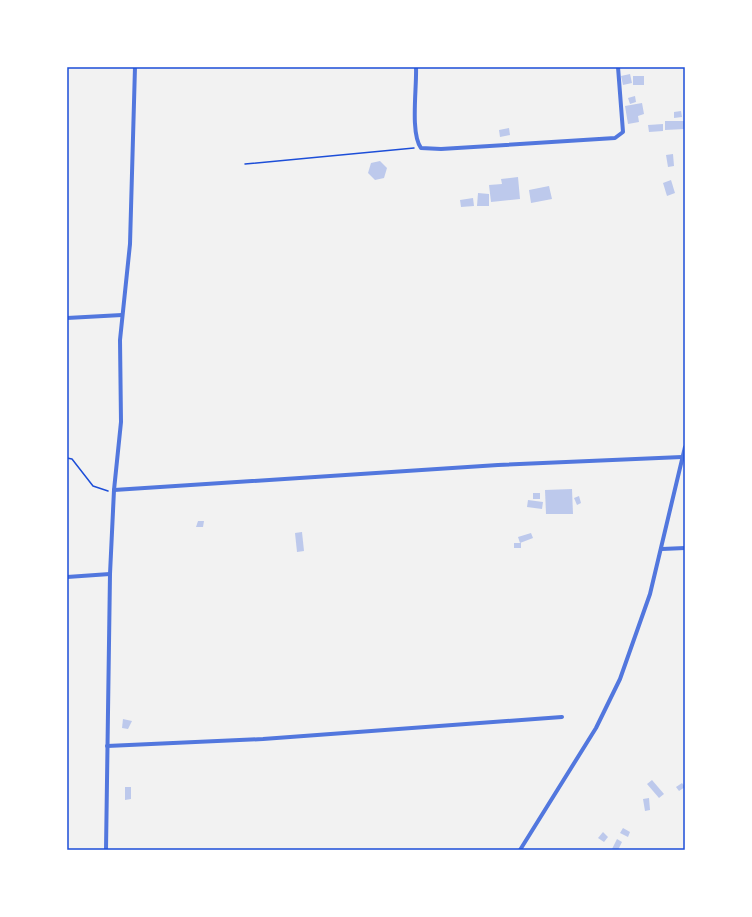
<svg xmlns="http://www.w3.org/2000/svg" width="752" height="917" font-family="'Zilla Slab',serif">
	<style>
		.building { fill: #bdc9ec }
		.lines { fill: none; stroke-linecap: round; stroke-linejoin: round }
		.path { stroke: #1d4ed8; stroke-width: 1.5 }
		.minor { stroke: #5277de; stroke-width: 4 }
		.neatline { fill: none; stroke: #1d4ed8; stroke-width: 1.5 }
	</style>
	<rect width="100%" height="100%" fill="#f2f2f2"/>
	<g class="building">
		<path d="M630 74 632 83 623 85 621 76Z"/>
		<rect x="633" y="76" width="11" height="9"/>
		<path d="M635 96 636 102 630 104 628 98Z"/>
		<path d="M642 103 644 114 638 116 639 122 628 124 625 106Z"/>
		<path d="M681 111 682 117 674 118V112Z"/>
		<path d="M665 121H685V129L665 130Z"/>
		<path d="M663 124V131L649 132 648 125Z"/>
		<path d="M509 128 510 135 500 137 499 130Z"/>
		<path d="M673 154 674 166 668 167 666 155Z"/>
		<path d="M380 161 387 168 384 178 375 180 368 173 371 163Z"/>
		<path d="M518 177 520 199 491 202 489 185 502 184 501 179Z"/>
		<path d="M671 180 675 193 667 196 663 183Z"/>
		<path d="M549 186 552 199 531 203 529 190Z"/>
		<path d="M478 193 489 194V206H477Z"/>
		<path d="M473 198 474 206 461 207 460 200Z"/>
		<path d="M572 489 573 514H546L545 490Z"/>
		<rect x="533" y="493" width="7" height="6"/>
		<path d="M579 496 581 503 577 505 574 498Z"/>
		<path d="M528 500 543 502 542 509 527 507Z"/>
		<path d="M198 521H204L203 527H196Z"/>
		<path d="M302 532 304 551 297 552 295 533Z"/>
		<path d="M531 533 533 538 520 543 518 537Z"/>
		<rect x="514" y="543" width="7" height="5"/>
		<path d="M123 719 132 721 128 729 122 728Z"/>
		<path d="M652 780 664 794 659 798 647 784Z"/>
		<path d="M682 783 685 787 679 791 676 787Z"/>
		<path d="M125 787H131V799L125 800Z"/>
		<path d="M649 798 650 810 645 811 643 799Z"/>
		<path d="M623 828 630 832 628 837 620 833Z"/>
		<path d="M603 832 608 837 604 842 598 838Z"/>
		<path d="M617 839 622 842 618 850 612 849Z"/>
	</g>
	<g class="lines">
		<g class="path">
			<path d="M245 164 414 148"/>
			<path d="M67 458 72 459 93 486 108 491"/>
		</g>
		<g class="minor">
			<path d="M416 67C417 87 410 133 421 148L441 149 615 138 623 132 618 67"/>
			<path d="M67 318 122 315"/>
			<path d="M114 490 498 465 682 457"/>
			<path d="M662 549 685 548"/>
			<path d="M67 577 110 574"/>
			<path d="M107 746 263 739 562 717"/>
			<path d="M106 850 110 574 114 490 121 422 120 340 130 244 135 67"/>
			<path d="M520 850 596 728 620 679 650 594 685 447"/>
		</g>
	</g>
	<rect width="752" height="917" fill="none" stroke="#ffffff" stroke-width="136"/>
	<rect x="68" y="68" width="616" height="781" class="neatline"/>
</svg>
